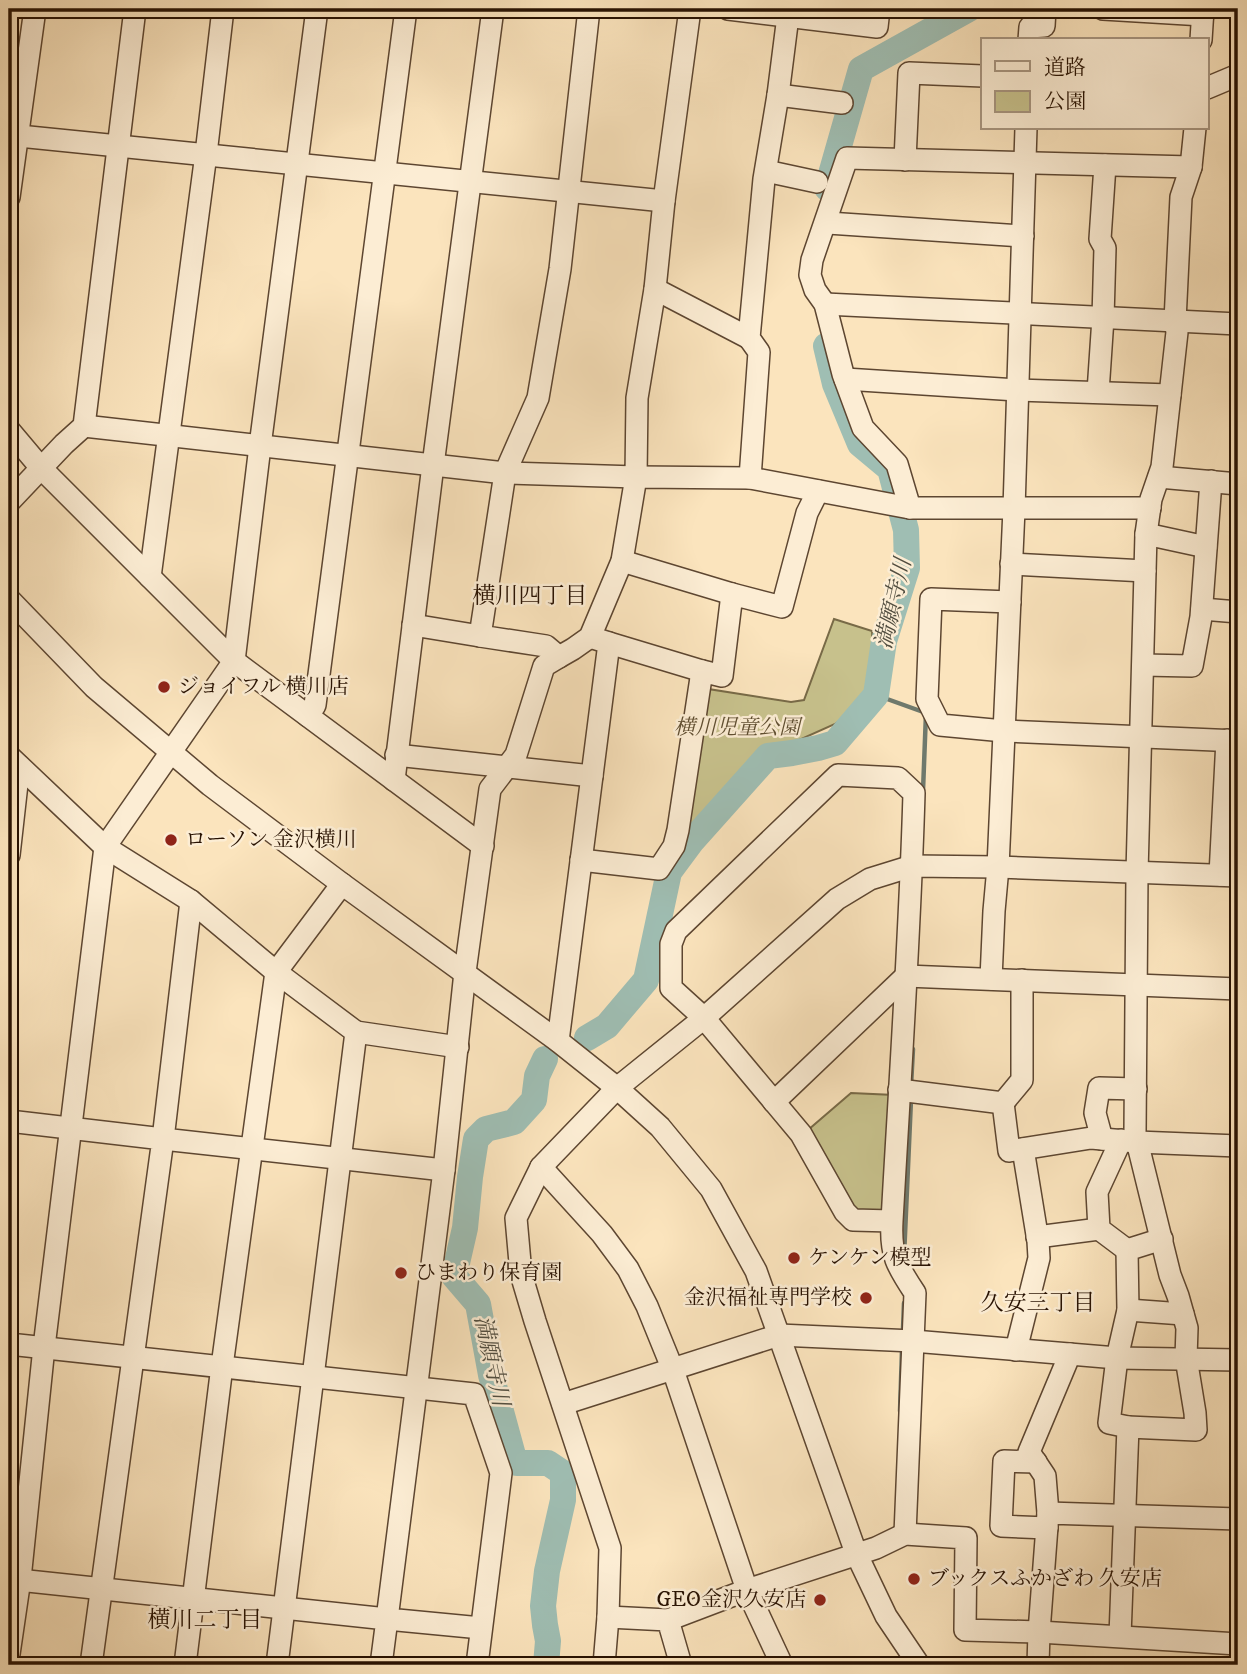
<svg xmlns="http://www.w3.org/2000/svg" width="1247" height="1674" font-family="'IM FELL DW Pica','Noto Serif JP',serif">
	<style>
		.green { fill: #c7c18c; stroke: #786a47; stroke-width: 2 }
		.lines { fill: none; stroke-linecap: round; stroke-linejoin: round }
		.stream { stroke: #6f796c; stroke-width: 4.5 }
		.river { stroke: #9fbeb3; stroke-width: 26 }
		.minor-casing { stroke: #5d4631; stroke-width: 24 }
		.minor { stroke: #fcedd4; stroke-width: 21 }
		.poi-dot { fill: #8f2418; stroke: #fcedd4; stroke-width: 2.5 }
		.labels { text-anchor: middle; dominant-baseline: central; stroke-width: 5; stroke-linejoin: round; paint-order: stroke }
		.poi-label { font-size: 21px; fill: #281202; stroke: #fcedd4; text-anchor: start }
		.park-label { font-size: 21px; font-style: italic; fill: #604f32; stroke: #fcedd4 }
		.neighbourhood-label { font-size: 23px; fill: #281202; stroke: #fcedd4 }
		.water-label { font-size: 23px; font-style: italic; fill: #524e40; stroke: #fcedd4 }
	</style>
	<rect width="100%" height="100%" fill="#fbe4bd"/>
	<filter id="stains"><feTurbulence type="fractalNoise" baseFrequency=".00286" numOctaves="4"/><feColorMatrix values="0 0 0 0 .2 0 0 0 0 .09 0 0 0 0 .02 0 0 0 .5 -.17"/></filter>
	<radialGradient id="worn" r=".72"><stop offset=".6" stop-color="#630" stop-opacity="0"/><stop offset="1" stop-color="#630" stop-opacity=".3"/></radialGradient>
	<g class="green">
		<path d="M834 619 872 631 874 679 860 706 835 724 779 749 765 750 687 835 708 689 791 702 804 700Z"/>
		<path d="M851 1093 894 1095 887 1217 852 1212 808 1130Z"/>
		<path d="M9 1463 18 1464 9 1568Z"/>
	</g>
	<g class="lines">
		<g class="stream">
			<path d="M876 695 926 713 923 791"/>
			<path d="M911 1086 913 1049"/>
			<path d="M904 1257 911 1100"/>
			<path d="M903 1329 904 1303"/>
			<path d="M900 1411 902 1350"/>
		</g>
		<g class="river">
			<path d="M827 188 861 69 969 9"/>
			<path d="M587 1038 607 1026 646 980 669 872 692 841 768 756 792 753 818 748 835 743 876 695 884 641 907 568 906 530 890 469 860 444 835 384 826 346"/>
			<path d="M545 1059 537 1076 534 1100 514 1122 486 1129 476 1139 470 1177 465 1228 454 1276 478 1304 491 1375 514 1459 517 1463H548L563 1473V1500L547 1571 543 1606 545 1625 548 1641 546 1665"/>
		</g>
		<g class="minor-casing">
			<g id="minor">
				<path d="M728 9 877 27 879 9"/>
				<path d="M1103 9 1203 15"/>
				<path d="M1029 40 1030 27 1044 26 1045 9"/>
				<path d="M1201 40 1203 9"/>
				<path d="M1207 88 1238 75"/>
				<path d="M778 95 842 103"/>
				<path d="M9 135 664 201"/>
				<path d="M905 160 909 73 983 76"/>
				<path d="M766 171 817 182"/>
				<path d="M9 197 35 9"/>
				<path d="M828 223 1023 236"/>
				<path d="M655 289 749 338"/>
				<path d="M825 304 1238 324"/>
				<path d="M845 379 1017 390 1170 395"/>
				<path d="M1098 392 1103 318 1105 248 1100 239 1105 165"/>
				<path d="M84 426 505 473 636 477 637 398 655 289 664 201 690 9"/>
				<path d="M9 430 41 468 234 661"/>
				<path d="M1159 477 1238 484"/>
				<path d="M750 478 759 352 749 338 764 179 778 95 788 16"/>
				<path d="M9 502 64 444 84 426 135 9"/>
				<path d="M910 508 897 464 863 428 843 374 825 304 815 290 810 275 812 260 847 158 1191 167"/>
				<path d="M1146 534 1206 547"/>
				<path d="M622 561 732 594"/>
				<path d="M1011 564 1145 571"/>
				<path d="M150 577 206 154 223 9"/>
				<path d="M9 599 94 687 210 785 342 884 558 1041 617 1088 660 1127 711 1189 756 1271 856 1553 886 1616 919 1665"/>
				<path d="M1010 602 931 599 927 699 940 725 1004 731 1238 741"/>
				<path d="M1202 609 1238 612"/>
				<path d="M413 625 480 636"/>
				<path d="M609 643 702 671"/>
				<path d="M559 657 573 649 590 637 622 561 636 477 750 478 910 508H1150"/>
				<path d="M234 661 260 446 317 9"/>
				<path d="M1143 665 1192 666 1201 617 1211 481"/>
				<path d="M308 716 315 705 406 9"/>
				<path d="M396 755 592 776"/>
				<path d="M9 756 105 847 191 901 276 972 356 1032 277 1665"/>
				<path d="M394 780 433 465 493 9"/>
				<path d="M9 855 19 766"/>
				<path d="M581 860 659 869 674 846 678 830 702 671 722 676 732 594 782 607 807 513 818 491"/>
				<path d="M1220 875 1227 740"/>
				<path d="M191 901 163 1139 444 1170"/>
				<path d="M991 979 994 911 998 867 1014 509 1026 128"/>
				<path d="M356 1032 458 1047"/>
				<path d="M558 1041 609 643 590 637"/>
				<path d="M899 1090 1003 1103 1022 1080V980"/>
				<path d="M774 1102 906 976 1238 989"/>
				<path d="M1003 1103 1009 1151 1091 1138 1137 1142 1238 1146"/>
				<path d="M9 1121 163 1139 91 1665"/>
				<path d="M1102 1139 1095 1113 1099 1088 1136 1089"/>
				<path d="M1121 1140 1097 1192 1099 1229 1127 1250"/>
				<path d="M541 1167 602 1234 628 1269 647 1306 673 1370 747 1590 782 1665"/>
				<path d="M892 1221 853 1220 845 1212 801 1134 704 1018 671 988V944L676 931 838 775 898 778 914 793C910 936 900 1078 892 1221 890 1255 897 1266 915 1293L905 1534"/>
				<path d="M1037 1237 1099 1229"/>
				<path d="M1128 1310 1183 1314"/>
				<path d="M9 1344 474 1394 501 1473 477 1665"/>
				<path d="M1016 1350 1039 1258 1038 1241 1023 1149"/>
				<path d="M563 1404 779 1335 913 1341 1117 1358 1238 1360"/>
				<path d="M1128 1427 1196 1430 1195 1413 1186 1358 1187 1328 1178 1296 1170 1275 1135 1133 1137 873 1146 534 1151 499 1162 467 1177 332 1175 321 1181 197 1191 167 1195 128"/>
				<path d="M1036 1462 1004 1461 1001 1526 1047 1528"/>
				<path d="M1048 1513 1045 1476 1029 1452 1070 1354"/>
				<path d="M9 1579 387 1619 381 1665"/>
				<path d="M608 1617 668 1620 681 1665"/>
				<path d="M668 1620 747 1590 876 1548 905 1534 966 1538 965 1630 1039 1632 1238 1644"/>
				<path d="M481 1628 387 1619 444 1170 465 972 490 789 516 755 544 666 559 657 546 646 480 636 505 473 538 398 560 269 589 9"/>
				<path d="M1120 1636 1128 1427 1109 1423 1117 1358 1128 1310 1127 1250 1162 1239"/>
				<path d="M9 1654 20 1579 44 1347 105 847 234 661 483 846"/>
				<path d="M185 1665 222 1366 276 972 342 884"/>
				<path d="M604 1665 608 1617 610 1548 535 1321 521 1274 516 1218 541 1167 617 1088 704 1018 837 899 870 879 912 866 998 867 1238 876"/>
				<path d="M1038 1665 1039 1632 1048 1513 1238 1519"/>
			</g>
		</g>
		<use href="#minor" class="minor"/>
	</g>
	<g class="poi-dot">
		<circle cx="164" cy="687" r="7"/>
		<circle cx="171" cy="840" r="7"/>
		<circle cx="794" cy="1258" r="7"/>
		<circle cx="401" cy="1273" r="7"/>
		<circle cx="866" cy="1298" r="7"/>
		<circle cx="914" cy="1579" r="7"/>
		<circle cx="820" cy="1600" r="7"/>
	</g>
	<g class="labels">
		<g class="poi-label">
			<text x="178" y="687">ジョイフル 横川店</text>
			<text x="185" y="840">ローソン 金沢横川</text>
			<text x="808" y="1258">ケンケン模型</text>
			<text x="415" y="1273">ひまわり保育園</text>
			<text x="852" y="1298" text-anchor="end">金沢福祉専門学校</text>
			<text x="928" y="1579">ブックスふかざわ 久安店</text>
			<text x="806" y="1600" text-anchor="end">GEO金沢久安店</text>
		</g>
		<g class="park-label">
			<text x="737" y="728">横川児童公園</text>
		</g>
		<g class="neighbourhood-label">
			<text x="530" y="596">横川四丁目</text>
			<text x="1038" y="1303">久安三丁目</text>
			<text x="205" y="1620">横川二丁目</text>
		</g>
		<g class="water-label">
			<text transform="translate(894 604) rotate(-77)">満願寺川</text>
			<text transform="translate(491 1361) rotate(78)">満願寺川</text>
		</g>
	</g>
	<rect width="1247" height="1674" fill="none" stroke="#fbe4bd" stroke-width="35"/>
	<rect x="10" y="10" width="1226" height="1653" fill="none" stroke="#281202" stroke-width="3.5"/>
	<rect x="18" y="18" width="1212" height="1639" fill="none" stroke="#281202" stroke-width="2"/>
	<rect x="981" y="38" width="228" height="91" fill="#fcedd4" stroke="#a79580" stroke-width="2"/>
	<rect x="995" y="61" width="35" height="10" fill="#fcedd4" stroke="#a79580" stroke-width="2"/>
	<text x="1044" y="74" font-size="21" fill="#281202">道路</text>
	<rect x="995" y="91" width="35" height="21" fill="#c7c18c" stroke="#a79580" stroke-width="2"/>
	<text x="1044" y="108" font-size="21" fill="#281202">公園</text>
	<rect width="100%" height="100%" filter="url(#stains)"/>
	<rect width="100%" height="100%" fill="url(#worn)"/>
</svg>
